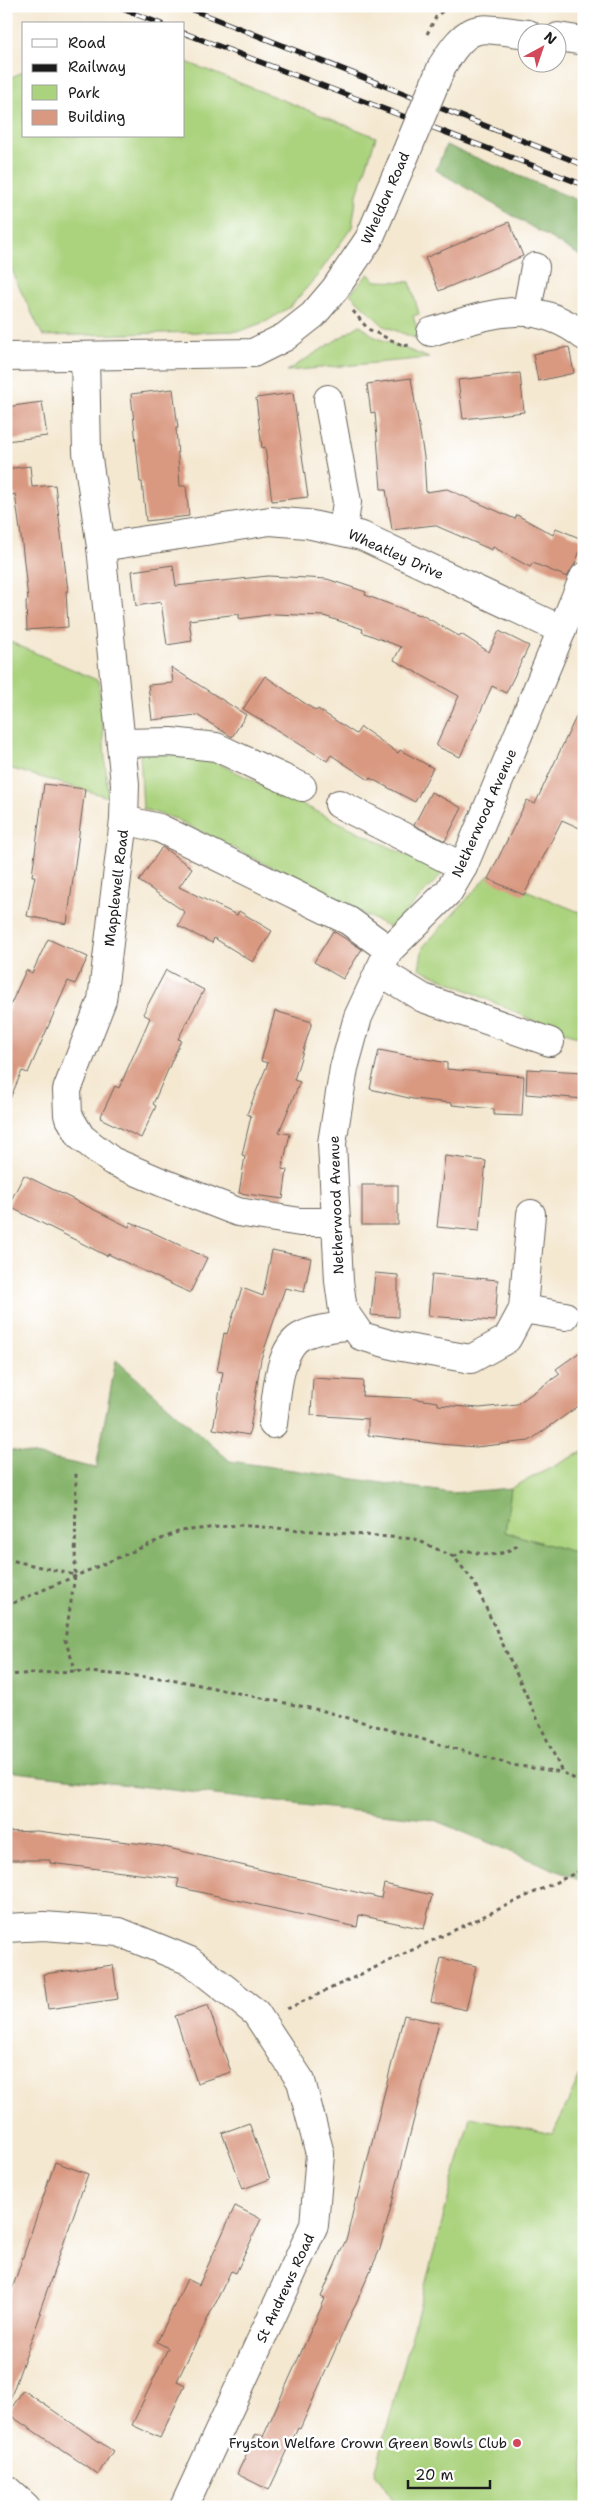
<svg xmlns="http://www.w3.org/2000/svg" width="590" height="2513" font-family="'Shantell Sans',sans-serif">
	<style>
		.green { fill: #abd37e; stroke: #64784d }
		.forest { fill: #88b56d; stroke: #526844 }
		.building { fill: #d99981 }
		.lines { fill: none; stroke-linecap: round; stroke-linejoin: round }
		.minor-casing { stroke: #68635b; stroke-width: 30 }
		.path { stroke: #68635b; stroke-width: 3; stroke-dasharray: 4 4; stroke-linecap: butt }
		.minor { stroke: #fff; stroke-width: 28 }
		.rail-casing { stroke: #1c1c1c; stroke-width: 5.5 }
		.rail { stroke: #fff; stroke-width: 4; stroke-dasharray: 11; stroke-linecap: butt }
		.minor-bridge-casing { stroke: #68635b; stroke-width: 30; stroke-linecap: butt }
		.minor-bridge { stroke: #fff; stroke-width: 28 }
		.poi-dot { fill: #d1495b; stroke: #fff; stroke-width: 2 }
		.labels { text-anchor: middle; dominant-baseline: central; stroke-width: 5; stroke-linejoin: round; paint-order: stroke }
		.street-label { font-size: 14px; fill: #1c1c1c; stroke: #fff }
		.poi-label { font-size: 14px; fill: #1c1c1c; stroke: #fff; text-anchor: end }
	</style>
	<rect width="100%" height="100%" fill="#fff"/>
	<filter id="ink" filterUnits="userSpaceOnUse"><feTurbulence type="fractalNoise" baseFrequency=".02" numOctaves="2"/><feDisplacementMap in="SourceGraphic" scale="10" xChannelSelector="R" yChannelSelector="G"/><feConvolveMatrix kernelMatrix="1 2 1 2 8 2 1 2 1" color-interpolation-filters="sRGB"/></filter>
	<filter id="wash" filterUnits="userSpaceOnUse"><feTurbulence type="fractalNoise" baseFrequency=".0096" numOctaves="4" result="noise"/><feDisplacementMap in="SourceGraphic" scale="20" xChannelSelector="R" yChannelSelector="G"/><feGaussianBlur stdDeviation="1.12" result="paint"/><feColorMatrix in="noise" values="0 0 0 0 0 0 0 0 0 0 0 0 0 0 0 0 0 1.4 0 .05"/><feComposite in="paint" operator="in"/></filter>
	<g filter="url(#wash)">
		<rect width="100%" height="100%" fill="#f4e8d1"/>
		<g class="green">
			<path d="M184 61 376 137 357 195 352 227 317 276 290 307 267 321 240 331 43 336 20 289 6 255V80L24 71V136H184Z"/>
			<path d="M368 274 376 281 410 282 419 314 413 316 420 340 384 326 350 294Z"/>
			<path d="M360 325 375 337 429 358 287 371Z"/>
			<path d="M6 640 99 681 108 797 6 767Z"/>
			<path d="M140 753 205 757 443 873 391 928 176 819 143 809Z"/>
			<path d="M489 875 584 914V1038L543 1025 419 968 423 947Z"/>
			<path d="M584 1451V1555L505 1532 511 1488Z"/>
			<path d="M584 2067V2507H398L375 2473 470 2117 553 2134Z"/>
		</g>
		<g class="forest">
			<path d="M446 145 584 203V258L436 170Z"/>
			<path d="M116 1360 230 1461 452 1493 511 1488 505 1532 584 1555V1882L434 1820 6 1771V1449L96 1468Z"/>
		</g>
		<g id="blocks">
			<g class="building">
				<path d="M509 222 523 256 439 291 425 258Z"/>
				<path d="M569 347 574 373 538 381 533 354Z"/>
				<path d="M520 373 524 412 463 419 458 380Z"/>
				<path d="M411 378 424 457 426 492 447 489 515 519 517 515 553 535 556 528 584 540 575 564 567 577 533 563 530 567 493 547 492 550 434 525 392 530 386 489H381L375 412 371 413 367 384Z"/>
				<path d="M173 389 178 428H176L180 486H186L189 516 146 521 142 482H140L131 394Z"/>
				<path d="M293 393 308 497 272 501 265 447 262 448 256 398Z"/>
				<path d="M42 402 47 436 6 441V407Z"/>
				<path d="M30 466 32 487 55 485 68 591H66L68 627 27 630 26 601 28 600 22 544 15 494 6 496V469Z"/>
				<path d="M173 565 176 586 268 576 327 579 366 592 365 595 419 615 420 614 459 636 461 634 489 652 499 631 529 646 506 693 492 686 460 757 436 746 459 696 394 660 401 647 362 632 363 629 324 616 275 614 239 619V614L189 620 192 641 167 645 161 602 136 606 132 571Z"/>
				<path d="M171 667 246 715 232 737 197 715 152 720 148 685 173 683Z"/>
				<path d="M265 676 316 711 318 709 356 734 361 727 398 753 400 750 433 768 415 802 370 778 369 780 331 755 327 761 243 709Z"/>
				<path d="M584 700V830L562 820 524 895 488 879 527 800 535 804Z"/>
				<path d="M44 784 85 789 67 924 27 916 35 876H32Z"/>
				<path d="M431 792 462 808 445 841 414 825Z"/>
				<path d="M162 847 192 868 179 887 237 915 239 911 272 931 253 962 214 938 212 943 178 926 185 912 139 881Z"/>
				<path d="M333 931 362 949 343 979 314 962Z"/>
				<path d="M48 939 88 957 75 984 68 981 28 1073 22 1071 6 1108V1015L26 970 32 973Z"/>
				<path d="M166 970 204 990 178 1039 181 1040 153 1104 156 1106 141 1138 100 1118 115 1086 119 1088 150 1018 143 1014Z"/>
				<path d="M275 1011 312 1022 294 1080 300 1082 279 1132 290 1134 282 1169 287 1170 283 1199 239 1193 245 1156 242 1155 251 1116 247 1114 268 1063 261 1061Z"/>
				<path d="M379 1050 447 1063V1069L524 1076 522 1116 494 1115V1109L452 1105V1103L413 1099 370 1089Z"/>
				<path d="M527 1069 584 1072V1099L526 1094Z"/>
				<path d="M445 1156 486 1161 479 1231 437 1227Z"/>
				<path d="M24 1175 129 1227 131 1222 207 1258 190 1293 108 1254 107 1256 8 1206Z"/>
				<rect x="362" y="1185" width="36" height="40"/>
				<path d="M272 1250 311 1258 304 1292 285 1288 261 1359 249 1435 213 1429 223 1372 217 1371 224 1333 227 1334 242 1288 263 1296Z"/>
				<path d="M375 1273 398 1275V1317L371 1315Z"/>
				<path d="M432 1274 498 1280 495 1321 428 1316Z"/>
				<path d="M584 1349V1410L580 1405 529 1441 476 1447 440 1444 368 1435V1419L311 1415 313 1378 363 1381 362 1396 409 1398 438 1402V1405L480 1408 517 1404 560 1374 556 1369Z"/>
				<path d="M37 1831 160 1846 381 1898 384 1884 432 1895 424 1929 359 1915 357 1927 177 1887 179 1879 50 1863V1860H6V1832Z"/>
				<path d="M441 1958 476 1966 466 2010 431 2002Z"/>
				<path d="M113 1965 118 1999 48 2009 43 1974Z"/>
				<path d="M208 2005 231 2072 197 2083 175 2016Z"/>
				<path d="M404 2015 439 2023 380 2249 300 2429 298 2428 269 2490 237 2474 256 2434 263 2437 325 2299 321 2297 347 2237 356 2198H358Z"/>
				<path d="M249 2123 270 2179 243 2189 222 2133Z"/>
				<path d="M55 2162 88 2174 39 2313H41L9 2402H6V2307Z"/>
				<path d="M235 2206 261 2219 236 2273 231 2271 177 2381 185 2385 160 2438 132 2425 168 2348 157 2342 187 2279 199 2285Z"/>
				<path d="M23 2390 113 2451 98 2474 8 2414Z"/>
			</g>
		</g>
	</g>
	<g filter="url(#ink)">
		<use href="#blocks" fill-opacity="0" stroke="#68635b" stroke-width="1"/>
		<g class="lines">
			<g class="minor-casing">
				<g id="minor">
					<path d="M558 37 584 41"/>
					<path d="M442 66C470 20 478 28 528 34"/>
					<path d="M527 310 535 267"/>
					<path d="M431 332C487 315 532 295 584 336"/>
					<path d="M6 357 253 353 285 337 313 315 335 289 369 239 401 165"/>
					<path d="M85 357 87 452 101 547 125 784 124 820 102 1000 67 1090 68 1115 81 1137 112 1161 161 1182 238 1212 300 1222H335"/>
					<path d="M328 399 347 502 343 530"/>
					<path d="M101 547 270 521 307 524 362 536 562 630"/>
					<path d="M121 743 171 742 216 747 302 787"/>
					<path d="M339 804 463 867"/>
					<path d="M124 820 159 828 349 921 389 950"/>
					<path d="M379 971 423 998 550 1042"/>
					<path d="M531 1214 523 1309 507 1339 471 1359 396 1346 361 1336 343 1310 339 1281 332 1143 344 1068 358 1017 389 950 449 891 463 867 584 577"/>
					<path d="M523 1309 565 1316"/>
					<path d="M273 1424C276 1401 278 1350 300 1337 315 1328 336 1328 353 1325"/>
					<path d="M6 1928 44 1926 119 1932 190 1961 256 2013 301 2081 320 2154 314 2225 184 2507"/>
					<path d="M6 2489 26 2507"/>
				</g>
			</g>
			<g class="path">
				<path d="M543 6 558 8"/>
				<path d="M427 34 437 15 451 6"/>
				<path d="M353 311 368 329 404 346 409 345"/>
				<path d="M454 1557 465 1550C490 1556 496 1558 519 1545"/>
				<path d="M6 1559 75 1575 76 1473"/>
				<path d="M75 1576 65 1640 76 1671"/>
				<path d="M6 1606 180 1531 238 1525 415 1539 454 1557 474 1582 562 1772 584 1784"/>
				<path d="M6 1675 76 1671 171 1679 324 1711 512 1765 561 1772"/>
				<path d="M287 2009 584 1869"/>
			</g>
			<use href="#minor" class="minor"/>
			<g class="rail-casing">
				<g id="rail">
					<path d="M115 6 161 24"/>
					<path d="M183 6 584 165"/>
					<path d="M184 33 584 185"/>
				</g>
			</g>
			<use href="#rail" class="rail"/>
			<g class="minor-bridge-casing">
				<path id="minor-bridge" d="M401 165 442 66"/>
			</g>
			<use href="#minor-bridge" class="minor-bridge"/>
		</g>
	</g>
	<circle class="poi-dot" cx="517" cy="2443" r="5"/>
	<g class="labels">
		<g class="street-label">
			<text transform="translate(385 198) rotate(-66)">Wheldon Road</text>
			<text transform="translate(396 554) rotate(24)">Wheatley Drive</text>
			<text transform="translate(484 813) rotate(-66)">Netherwood Avenue</text>
			<text transform="translate(116 888) rotate(-83)">Mapplewell Road</text>
			<text transform="translate(336 1205) rotate(-92)">Netherwood Avenue</text>
			<text transform="translate(285 2288) rotate(-65)">St Andrews Road</text>
		</g>
		<g class="poi-label">
			<text x="507" y="2443">Fryston Welfare Crown Green Bowls Club</text>
		</g>
	</g>
	<rect width="590" height="2513" fill="none" stroke="#fff" stroke-width="25"/>
	<rect x="22" y="22" width="162" height="115" fill="#ffffff" stroke="#a4a4a4"/>
	<rect x="32" y="39" width="25" height="8" fill="#ffffff" stroke="#a4a4a4"/>
	<text x="68" y="48" font-size="15" fill="#1c1c1c">Road</text>
	<rect x="32" y="64" width="25" height="8" fill="#1c1c1c" stroke="#a4a4a4"/>
	<text x="68" y="72" font-size="15" fill="#1c1c1c">Railway</text>
	<rect x="32" y="85" width="25" height="15" fill="#abd37e" stroke="#a4a4a4"/>
	<text x="68" y="98" font-size="15" fill="#1c1c1c">Park</text>
	<rect x="32" y="110" width="25" height="15" fill="#d99981" stroke="#a4a4a4"/>
	<text x="68" y="122" font-size="15" fill="#1c1c1c">Building</text>
	<g transform="translate(542 48) rotate(40)"><circle r="24" fill="#ffffff" stroke="#a4a4a4"/>
	<path d="M0-4L9 19L0 12L-9 19Z" fill="#d1495b"/>
	<text y="-8" font-size="14" font-weight="bold" text-anchor="middle" fill="#1c1c1c">N</text>
	</g>
	<path d="M408 2480v8h82v-8" fill="none" stroke="#1c1c1c" stroke-width="2.5"/>
	<text x="415" y="2480" font-size="15" fill="#1c1c1c" stroke="#ffffff" stroke-width="4" paint-order="stroke">20 m</text>
</svg>
